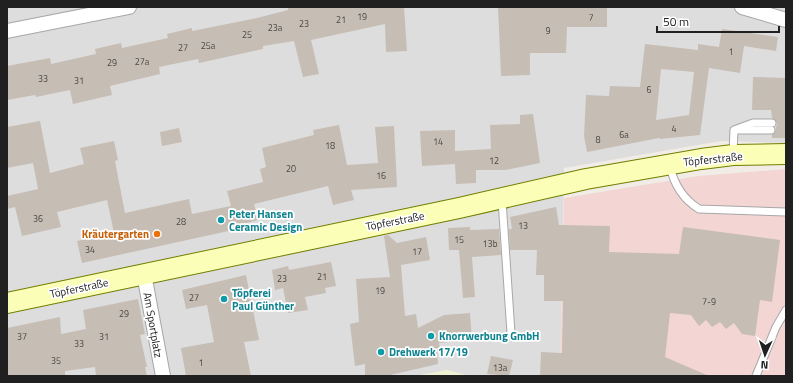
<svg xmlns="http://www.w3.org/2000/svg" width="793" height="383" font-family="'Titillium Web',sans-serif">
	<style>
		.residential { fill: #dedddd }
		.commercial { fill: #f3d5d4 }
		.farmland { fill: #eff1d0 }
		.building { fill: #c6bdb5; fill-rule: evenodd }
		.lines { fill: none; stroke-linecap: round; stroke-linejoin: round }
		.lane-casing { stroke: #a7a7a7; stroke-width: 9 }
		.street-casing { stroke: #a7a7a7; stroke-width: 16 }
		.secondary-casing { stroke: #717e00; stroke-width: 22 }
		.lane { stroke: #fff; stroke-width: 7 }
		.street { stroke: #fff; stroke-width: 14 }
		.secondary { stroke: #fbfeb7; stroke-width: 20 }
		.culture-dot { fill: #0f9aa8; stroke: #fff; stroke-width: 1.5 }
		.food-dot { fill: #e8710a; stroke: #fff; stroke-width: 1.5 }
		.labels { text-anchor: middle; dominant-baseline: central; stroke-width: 3.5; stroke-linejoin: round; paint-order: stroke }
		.number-label { font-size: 9px; fill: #4a4745 }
		.street-label { font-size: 11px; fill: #202020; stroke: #fff }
		.culture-label { font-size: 11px; font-weight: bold; fill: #0d838f; stroke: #fff; text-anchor: start }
		.food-label { font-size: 11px; font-weight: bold; fill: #c56008; stroke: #fff; text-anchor: end }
	</style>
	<rect width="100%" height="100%" fill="#f1ede6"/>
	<path class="residential" d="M7 7H786V143L721 141 564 168 560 376H469L447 370 416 376H7Z"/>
	<path class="commercial" d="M786 169V376H560L564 198 698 176Z"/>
	<path class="farmland" d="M447 370 469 376H416Z"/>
	<g class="building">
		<path d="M288 7H404L407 51 386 52 385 24 311 40 319 74 303 77 294 41 263 46V49L199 63 198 59 159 67 160 74 110 86 112 95 73 104 70 90 36 97 35 95 7 100V66L50 58 51 64 96 54 95 49 121 43 122 48 168 38 167 34 192 28V31L257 18 288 10Z"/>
		<path d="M498 7H607V27H567L566 53H530V75L501 76Z"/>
		<path d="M722 29 778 37 776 51 744 46 740 73 709 68 700 135 660 139 659 138 587 152 584 136 586 95 609 96 610 86 640 87 645 44 698 50V44L719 47ZM661 69 694 72 689 115 656 120Z"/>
		<path d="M753 77 786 78V138H772V135L775 132 777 123 772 118 771 110H752Z"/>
		<path d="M533 114 540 163 505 170H476V183L456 184 455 164 422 166 420 131 455 130V151L491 149 490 125 520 124V115Z"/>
		<path d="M40 121 50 173 84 164 80 148 114 141 118 160 115 161 125 213 189 199 192 214 231 206 227 191 263 182 260 169 266 167 262 148 314 135 313 130 339 125 347 165 378 163 375 127 394 126 397 187 351 190 354 200 333 205 328 186 254 204 258 220 233 227V230L82 263 77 241 114 233 107 200 57 212 61 227 22 236 15 207 7 209V196L38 189 33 163 7 168V127Z"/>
		<path d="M179 128 182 142 162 146 160 132Z"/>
		<path d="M556 207 559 225 610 226 609 252 679 254 683 227 780 240 772 302 760 300 755 336 742 334 734 323 726 329 720 322 712 327 706 320 699 326 691 315 670 313 665 357 709 376H540L541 352 562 353 563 301H544V275H536L537 250H510L509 229H512L510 217Z"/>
		<path d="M470 227V230L499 229 501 255 472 257 475 297 463 298 459 250H449L448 228Z"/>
		<path d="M388 235 397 243 426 237 430 260 401 265 405 316 416 314 418 328 444 315 470 313 472 340 439 343 440 350 437 351 438 364 386 376H365V364L355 366 350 324 359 322 356 279 390 277 384 236Z"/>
		<path d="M331 262 336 286 325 288 326 293 305 297 308 310 288 313 283 288 275 290 272 270 288 266 289 270Z"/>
		<path d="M246 275 259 340 244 342 251 376H186L181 348 214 342 207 305 186 309 182 290Z"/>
		<path d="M138 299 145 334 140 335 147 367H145L147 376H96L95 367 65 371V376H7V328L60 317 61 334 86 329 83 310Z"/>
		<path d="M491 356 513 360 509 376 487 374Z"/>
	</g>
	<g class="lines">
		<g class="lane-casing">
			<g id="lane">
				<path d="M738 130H771"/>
				<path d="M733 153 734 130 753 123H772"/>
				<path d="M670 166C674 185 683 199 699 209L786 212"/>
				<path d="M502 200 511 333"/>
				<path d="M756 376 776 327 786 310"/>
			</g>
		</g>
		<g class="street-casing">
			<g id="street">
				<path d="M742 7 786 20"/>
				<path d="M7 31 129 7"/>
				<path d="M144 274 163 376"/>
			</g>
		</g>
		<g class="secondary-casing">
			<path id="secondary" d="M7 303 459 208 586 179 701 159 733 155 786 154"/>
		</g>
		<use href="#lane" class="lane"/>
		<use href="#street" class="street"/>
		<use href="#secondary" class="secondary"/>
	</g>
	<g class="culture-dot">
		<circle cx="221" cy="220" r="4"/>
		<circle cx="224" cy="299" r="4"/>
		<circle cx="431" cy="336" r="4"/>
		<circle cx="381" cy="352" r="4"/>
	</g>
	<circle class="food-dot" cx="157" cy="234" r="4"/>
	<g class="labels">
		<g class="number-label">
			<text x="362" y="16">19</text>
			<text x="591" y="17">7</text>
			<text x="341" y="19">21</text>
			<text x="304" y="23">23</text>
			<text x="275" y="27">23a</text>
			<text x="548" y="30">9</text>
			<text x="247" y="34">25</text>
			<text x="208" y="45">25a</text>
			<text x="183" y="47">27</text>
			<text x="731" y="51">1</text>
			<text x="142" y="61">27a</text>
			<text x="112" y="62">29</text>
			<text x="43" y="78">33</text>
			<text x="79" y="80">31</text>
			<text x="649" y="89">6</text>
			<text x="674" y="128">4</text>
			<text x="624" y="134">6a</text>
			<text x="598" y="139">8</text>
			<text x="438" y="141">14</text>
			<text x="330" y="145">18</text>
			<text x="494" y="160">12</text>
			<text x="291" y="168">20</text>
			<text x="381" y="175">16</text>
			<text x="38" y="218">36</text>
			<text x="181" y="221">28</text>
			<text x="523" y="225">13</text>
			<text x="459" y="239">15</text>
			<text x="490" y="243">13b</text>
			<text x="90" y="249">34</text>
			<text x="417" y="251">17</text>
			<text x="322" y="276">21</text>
			<text x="282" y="278">23</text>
			<text x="380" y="290">19</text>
			<text x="194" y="297">27</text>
			<text x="709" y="301">7-9</text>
			<text x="124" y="313">29</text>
			<text x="22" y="336">37</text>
			<text x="104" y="336">31</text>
			<text x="79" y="343">33</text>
			<text x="56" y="360">35</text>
			<text x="201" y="362">1</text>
			<text x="500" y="367">13a</text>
		</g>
		<g class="street-label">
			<text transform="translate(713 159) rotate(-6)">Töpferstraße</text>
			<text transform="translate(395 221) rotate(-11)">Töpferstraße</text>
			<text transform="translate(79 288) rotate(-12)">Töpferstraße</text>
			<text transform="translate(153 325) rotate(80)">Am Sportplatz</text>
		</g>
		<g class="culture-label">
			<text x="229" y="214">Peter Hansen<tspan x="229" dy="13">Ceramic Design</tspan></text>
			<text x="232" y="293">Töpferei<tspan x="232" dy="13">Paul Günther</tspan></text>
			<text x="439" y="336">Knorrwerbung GmbH</text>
			<text x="389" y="352">Drehwerk 17/19</text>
		</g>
		<g class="food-label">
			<text x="149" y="234">Kräutergarten</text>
		</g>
	</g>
	<rect width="793" height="383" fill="none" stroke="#202020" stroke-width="16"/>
	<g transform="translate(765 355) rotate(183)" stroke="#ffffff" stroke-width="3" paint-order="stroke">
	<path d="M0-3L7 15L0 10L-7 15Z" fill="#202020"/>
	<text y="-6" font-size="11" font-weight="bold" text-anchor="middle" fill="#202020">N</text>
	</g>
	<path d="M657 26v6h122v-6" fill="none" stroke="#202020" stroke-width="2"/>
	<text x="663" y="26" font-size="12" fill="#202020" stroke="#ffffff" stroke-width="3" paint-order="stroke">50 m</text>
</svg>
